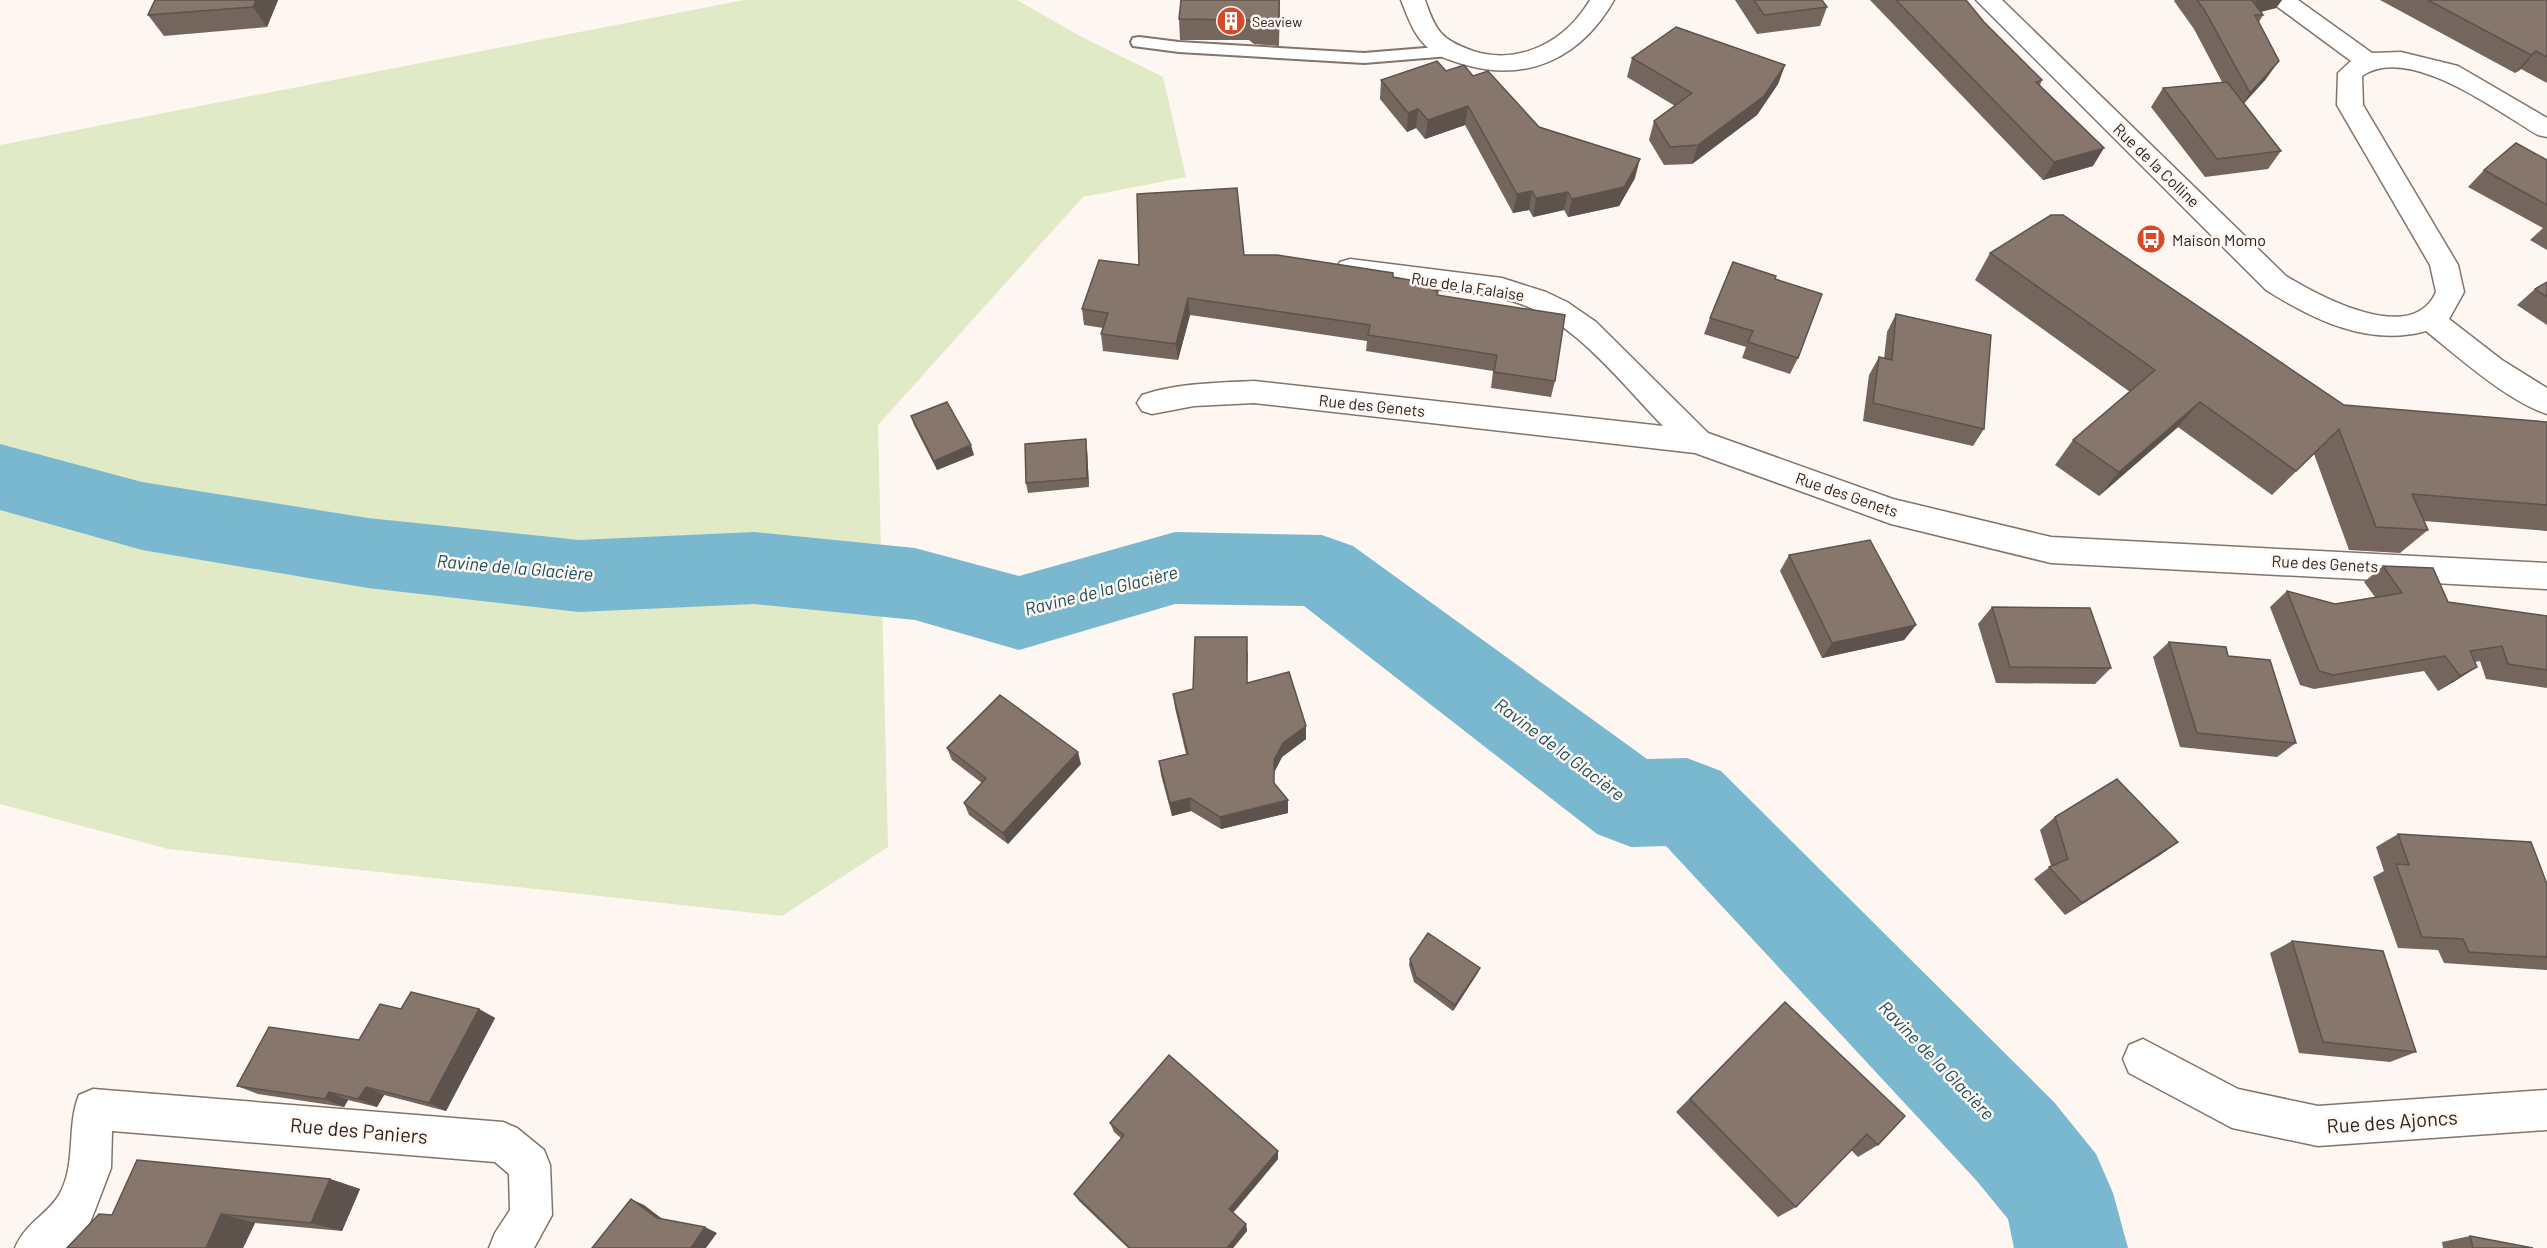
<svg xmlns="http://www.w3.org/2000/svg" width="2547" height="1248" font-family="Barlow,sans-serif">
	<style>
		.green { fill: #e1eac7 }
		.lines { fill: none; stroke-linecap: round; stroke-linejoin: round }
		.river { fill: #79b8ce; fill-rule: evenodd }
		.service-casing { stroke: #847369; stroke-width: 4 }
		.minor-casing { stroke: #847369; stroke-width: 3 }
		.service { fill: #fff; fill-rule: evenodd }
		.minor { fill: #fff; fill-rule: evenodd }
		.wall { fill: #74655d }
		.shaded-wall { fill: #5e534c }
		.building { fill: #87766c; stroke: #5e534c; stroke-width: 1.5 }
		.labels { text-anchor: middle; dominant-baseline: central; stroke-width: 5; stroke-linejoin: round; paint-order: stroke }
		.far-poi-label { font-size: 14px; fill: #2b231f; stroke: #fef6f1; text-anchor: start }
		.street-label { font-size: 16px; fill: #2b231f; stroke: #fef6f1 }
		.poi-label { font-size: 16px; fill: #2b231f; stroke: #fef6f1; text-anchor: start }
		.water-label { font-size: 18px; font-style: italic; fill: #184d5d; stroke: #fef6f1 }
		.near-street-label { font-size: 20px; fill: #2b231f; stroke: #fef6f1 }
	</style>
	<rect width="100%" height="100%" fill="#fef6f1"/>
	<path class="green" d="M744 0H1017L1080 36 1163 77 1186 177 1083 197 878 425 888 847 782 916 168 849 0 804V145Z"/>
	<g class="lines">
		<path class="river" d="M0 444 142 482 368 518 579 540 754 532 915 548 1019 576 1175 532 1322 535 1353 546 1647 759 1687 758 1721 771 2054 1102 2096 1154 2113 1193 2128 1248H2014L2008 1219 1976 1180 1666 846 1631 847 1597 834 1304 606 1175 604 1019 650 915 620 754 604 579 612 368 588 142 550 0 510Z"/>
		<g class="service-casing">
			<path id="service" d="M1139 37 1179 42 1364 53 1450 46 1456 47 1458 51 1456 55 1450 56 1364 63 1179 52 1133 46 1131 42 1133 38Z"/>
		</g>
		<g class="minor-casing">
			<g id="minor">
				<path d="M1401 0H1425C1429 11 1433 24 1441 33 1449 42 1462 47 1473 51 1520 66 1566 41 1590 0H1614C1582 56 1530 83 1466 65 1452 61 1435 56 1425 45 1413 33 1407 15 1401 0Z"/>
				<path d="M1976 0H2002L2286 276C2319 296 2412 347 2436 292L2430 265 2337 105 2338 73 2351 61 2275 5 2271 0H2298L2372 53 2401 52 2458 66 2547 118V137L2538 135C2497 111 2408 43 2362 76L2363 105 2458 265 2464 292 2449 319 2502 360 2547 388V414C2509 402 2458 357 2426 331 2369 347 2314 320 2266 290Z"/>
				<path d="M1350 259 1502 278 1546 292 1567 302 1596 322 1708 433 1893 499 2051 537 2547 563V589L2051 563 1891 524 1695 453 1254 403 1194 406 1152 414 1142 411 1137 403 1142 395C1178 383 1216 383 1254 381L1663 426C1618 380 1569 313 1504 299 1451 286 1393 291 1340 276L1336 269 1340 262Z"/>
				<path d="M2143 1039 2238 1089 2318 1106 2547 1090V1130L2318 1146 2232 1128 2129 1073 2123 1059 2129 1045Z"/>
				<path d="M93 1089 503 1122 517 1128 544 1150 550 1165 552 1215 534 1248H489L495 1233 510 1210 509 1174 495 1162 112 1131 111 1168 95 1210 89 1225 66 1248H15C26 1222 47 1215 59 1195 77 1164 66 1127 79 1095Z"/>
			</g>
		</g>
		<use href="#service" class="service"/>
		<use href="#minor" class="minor"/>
	</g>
	<g class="wall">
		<path d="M155 0H278L267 27 164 36 148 15Z"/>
		<path d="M1181 0H1280L1279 46 1254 44 1249 40H1180L1179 19Z"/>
		<path d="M1735 0H1822L1827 7 1820 26 1757 34Z"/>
		<path d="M1870 0H1966L1984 22 2042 80 2040 85 2093 166 2043 180Z"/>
		<path d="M2175 0H2282L2276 8 2261 12 2263 15 2259 22 2266 79 2244 103 2281 151 2268 169 2205 177 2151 107 2163 88 2222 82 2194 29 2174 1Z"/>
		<path d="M2380 0H2547V83L2521 69 2515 73Z"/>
		<path d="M1632 58 1785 65 1778 84 1757 115 1692 164 1664 165 1649 140 1654 121 1675 106 1627 77Z"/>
		<path d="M1446 71 1473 76 1539 127 1635 178 1619 206 1568 217 1564 210 1533 217 1529 210 1513 213 1465 125 1425 139 1416 128 1407 132 1380 99 1381 80Z"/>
		<path d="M2547 160V250L2530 240 2543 228 2468 187 2484 170Z"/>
		<path d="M1990 253 2344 405 2547 422V531L2424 521 2428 530 2400 553 2349 550 2314 454 2272 495 2178 427 2099 496 2055 465 2073 440 2130 392 1975 280Z"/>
		<path d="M1244 255 1393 277 1433 290 1438 295 1555 381 1551 397 1491 388 1493 371 1366 351 1367 341 1190 315 1178 360 1103 351 1101 334 1103 328 1084 325 1082 309 1139 265Z"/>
		<path d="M1775 279 1798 358 1790 374 1742 358 1746 347 1704 334 1710 318Z"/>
		<path d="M2547 282V325L2517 305 2535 289Z"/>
		<path d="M1896 314 1984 429 1973 446 1863 421 1869 375 1879 357 1884 359 1887 332Z"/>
		<path d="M911 416 974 455 937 470 914 425Z"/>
		<path d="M1087 449 1089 487 1028 493 1026 483Z"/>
		<path d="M1789 555 1916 625 1904 640 1822 658 1780 571Z"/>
		<path d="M2383 566 2448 602 2547 616V688L2486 679 2480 661 2475 662 2477 667 2455 681 2438 691 2424 671 2314 689 2300 685 2270 607 2287 591 2335 604 2375 597 2364 582Z"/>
		<path d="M1992 607 2111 668 2095 684 1996 683 1978 624Z"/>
		<path d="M2169 642 2296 743 2277 757 2180 747 2153 657Z"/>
		<path d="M1248 652 1247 682 1306 739 1282 757 1274 772V783L1288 800V813L1221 829 1191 811 1172 816 1161 775 1159 761 1186 754 1175 708 1173 694 1193 689Z"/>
		<path d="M947 748 1081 764 1008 844 969 815 964 803 982 783 952 760Z"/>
		<path d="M2055 817 2178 842 2160 855 2065 915 2034 879 2051 866 2040 830Z"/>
		<path d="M2398 834 2547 884V970L2444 963 2438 950 2398 948 2373 877 2384 871 2376 847Z"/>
		<path d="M2292 941 2416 1052 2390 1062 2299 1053 2270 953Z"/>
		<path d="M1410 959 1480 968 1477 974 1453 1011 1414 982 1409 965Z"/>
		<path d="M1785 1002 1878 1145 1858 1157 1851 1150 1796 1207 1778 1217 1676 1112Z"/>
		<path d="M401 1009H479L495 1018 446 1111 384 1095 377 1107 348 1100 344 1107 258 1094 237 1086 359 1040Z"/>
		<path d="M1110 1123 1278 1159 1233 1213 1246 1224 1247 1231 1233 1248H1128L1079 1201 1074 1194 1121 1138 1114 1132Z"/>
		<path d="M330 1179 360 1189 342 1231 255 1223 243 1248H67Z"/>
		<path d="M2470 1236 2533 1248H2443L2442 1242Z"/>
	</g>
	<g class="shaded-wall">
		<path d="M256 0H278L267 27 253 7Z"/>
		<path d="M2256 0H2282L2276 8 2246 15Z"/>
		<path d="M2536 51 2521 69 2515 73 2531 55Z"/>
		<path d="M2279 61 2266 79 2237 111 2250 93Z"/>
		<path d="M1785 65 1778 84 1757 115 1692 164 1698 145Z"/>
		<path d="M1468 106 1465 125 1425 139 1428 120Z"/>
		<path d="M1418 109 1416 128 1407 132 1408 113Z"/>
		<path d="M2104 148 2093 166 2043 180 2054 162Z"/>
		<path d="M1640 159 1635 178 1619 206 1568 217 1572 199Z"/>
		<path d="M1532 191 1529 210 1513 213 1517 194Z"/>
		<path d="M1568 192 1564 210 1533 217 1536 198Z"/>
		<path d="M1188 298 1190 315 1178 360 1176 344Z"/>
		<path d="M2200 402 2178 427 2099 496 2119 472Z"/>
		<path d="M1086 439 1087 449 1089 487 1087 478Z"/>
		<path d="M971 445 974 455 937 470 934 461Z"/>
		<path d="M1916 625 1904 640 1822 658 1832 643Z"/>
		<path d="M2477 667 2455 681 2438 691 2460 676Z"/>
		<path d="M1306 726V739L1282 757 1274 773V760L1283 743Z"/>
		<path d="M1078 752 1081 764 1008 844 1003 833Z"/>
		<path d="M1190 798 1191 811 1172 816 1170 803Z"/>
		<path d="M1288 800V813L1221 829 1220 817Z"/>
		<path d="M2178 842 2160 855 2065 915 2082 903Z"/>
		<path d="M1480 968 1477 974 1453 1011 1455 1005Z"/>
		<path d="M479 1009 495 1018 446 1111 429 1103Z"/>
		<path d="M366 1087 384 1095 377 1107 358 1099Z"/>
		<path d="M329 1092 348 1100 344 1107 325 1099Z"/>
		<path d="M1278 1151V1159L1230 1216 1229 1209Z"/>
		<path d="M330 1179 360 1189 342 1231 311 1223Z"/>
		<path d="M631 1199 644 1205 669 1224 657 1218Z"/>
		<path d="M221 1214 255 1223 243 1248H206Z"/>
		<path d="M1246 1224 1247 1231 1233 1248H1227Z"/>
		<path d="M705 1227 717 1233 706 1248H691Z"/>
	</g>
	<g class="building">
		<path d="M155 0H256L253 7 148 15Z"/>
		<path d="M1181 0H1279V25L1254 24 1249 20 1179 19Z"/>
		<path d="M1754 0H1822L1827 7 1764 15Z"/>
		<path d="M1896 0H1966L1984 22 2042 80 2036 82 2104 148 2054 162Z"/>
		<path d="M2197 0H2252L2263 15H2255L2279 61 2250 93 2205 11Z"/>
		<path d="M2428 0H2547V57L2536 51 2531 55Z"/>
		<path d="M1676 27 1785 65 1764 96 1698 145 1670 147 1654 121 1692 93 1632 58Z"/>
		<path d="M1437 61 1446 71 1464 65 1473 76 1488 71 1539 127 1640 159 1624 187 1572 199 1568 192 1536 198 1532 191 1517 194 1468 106 1428 120 1418 109 1408 113 1381 80Z"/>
		<path d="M2227 82 2281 151 2217 159 2163 88Z"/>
		<path d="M2516 143 2547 160V205L2484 170Z"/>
		<path d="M1237 188 1244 255H1277L1393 273V277L1433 284 1432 290 1438 291 1437 295 1565 315 1555 381 1494 372 1497 355 1368 335 1370 325 1188 298 1176 344 1101 334 1108 313 1082 309 1099 260 1139 265 1137 194Z"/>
		<path d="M2051 215H2063L2344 405 2547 422V505L2412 494 2428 530 2376 527 2339 429 2296 471 2200 402 2119 472 2073 440 2155 370 1990 253Z"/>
		<path d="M1733 262 1776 276 1775 279 1822 294 1798 358 1748 342 1753 331 1710 318Z"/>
		<path d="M2547 282V297L2535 289Z"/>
		<path d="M1896 314 1991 335 1984 429 1873 403 1879 357 1892 360Z"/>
		<path d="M947 402 971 445 934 461 911 416Z"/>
		<path d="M1086 439 1087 478 1026 483 1025 444Z"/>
		<path d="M1870 540 1916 625 1832 643 1789 555Z"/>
		<path d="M2383 566 2433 568 2448 602 2547 616V670L2508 664 2502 646 2470 651 2477 667 2460 676 2445 656 2333 675 2319 671 2287 591 2335 604 2402 593Z"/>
		<path d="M1992 607 2090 608 2111 668 2010 667Z"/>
		<path d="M1195 637H1247V683L1289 672 1306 726 1283 743 1274 760V783L1288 800 1220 817 1190 798 1170 803 1159 761 1188 754 1173 694 1193 689Z"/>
		<path d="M2169 642 2226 647 2228 656 2270 660 2296 743 2197 733Z"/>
		<path d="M1000 695 1078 752 1003 833 964 803 986 778 947 748Z"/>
		<path d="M2117 779 2178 842 2082 903 2049 867 2068 859 2055 817Z"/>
		<path d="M2398 834 2531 842 2547 884V957L2469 952 2463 939 2422 937 2396 864 2409 865Z"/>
		<path d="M1428 933 1480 968 1455 1005 1416 977 1410 959Z"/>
		<path d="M2292 941 2383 951 2416 1052 2323 1042Z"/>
		<path d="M411 992 479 1009 429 1103 366 1087 358 1099 329 1092 325 1099 237 1086 269 1027 359 1040 380 1004 401 1009Z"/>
		<path d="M1785 1002 1905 1116 1878 1145 1867 1134 1796 1207 1690 1099Z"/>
		<path d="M1169 1055 1278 1151 1229 1209 1246 1224 1227 1248H1130L1074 1194 1124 1135 1110 1123Z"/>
		<path d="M137 1160 330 1179 311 1223 221 1214 206 1248H67L99 1214 112 1215Z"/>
		<path d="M631 1199 657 1218 705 1227 691 1248H592Z"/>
		<path d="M2470 1236 2533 1248H2473Z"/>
	</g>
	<defs>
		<g id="building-disc" transform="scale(1.5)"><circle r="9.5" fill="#d54b2a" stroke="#fef6f1"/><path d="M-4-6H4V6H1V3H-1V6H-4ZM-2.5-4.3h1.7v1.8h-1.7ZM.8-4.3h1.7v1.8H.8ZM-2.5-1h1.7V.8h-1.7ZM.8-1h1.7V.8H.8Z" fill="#fff"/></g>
		<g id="bus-disc" transform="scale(1.5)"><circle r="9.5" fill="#d54b2a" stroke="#fef6f1"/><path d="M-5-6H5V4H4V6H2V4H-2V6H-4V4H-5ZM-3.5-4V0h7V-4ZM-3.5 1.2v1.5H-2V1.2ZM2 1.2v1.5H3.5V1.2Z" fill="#fff"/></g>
	</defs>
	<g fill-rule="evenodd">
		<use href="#building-disc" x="1231" y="21"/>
		<use href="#bus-disc" x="2151" y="239"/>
	</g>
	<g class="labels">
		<g class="far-poi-label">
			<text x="1252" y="21">Seaview</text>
		</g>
		<g class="street-label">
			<text transform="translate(2157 165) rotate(44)">Rue de la Colline</text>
			<text transform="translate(1468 286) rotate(9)">Rue de la Falaise</text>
			<text transform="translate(1372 405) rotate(6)">Rue des Genets</text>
			<text transform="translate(1847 494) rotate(19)">Rue des Genets</text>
			<text transform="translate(2325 563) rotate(3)">Rue des Genets</text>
		</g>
		<g class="poi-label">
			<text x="2172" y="239">Maison Momo</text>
		</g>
		<g class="water-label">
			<text transform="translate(515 567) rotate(5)">Ravine de la Glacière</text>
			<text transform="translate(1101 590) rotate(-14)">Ravine de la Glacière</text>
			<text transform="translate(1560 749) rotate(37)">Ravine de la Glacière</text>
			<text transform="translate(1937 1060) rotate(46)">Ravine de la Glacière</text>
		</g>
		<g class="near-street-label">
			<text transform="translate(2392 1121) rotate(-4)">Rue des Ajoncs</text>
			<text transform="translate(359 1130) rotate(5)">Rue des Paniers</text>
		</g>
	</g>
</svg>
